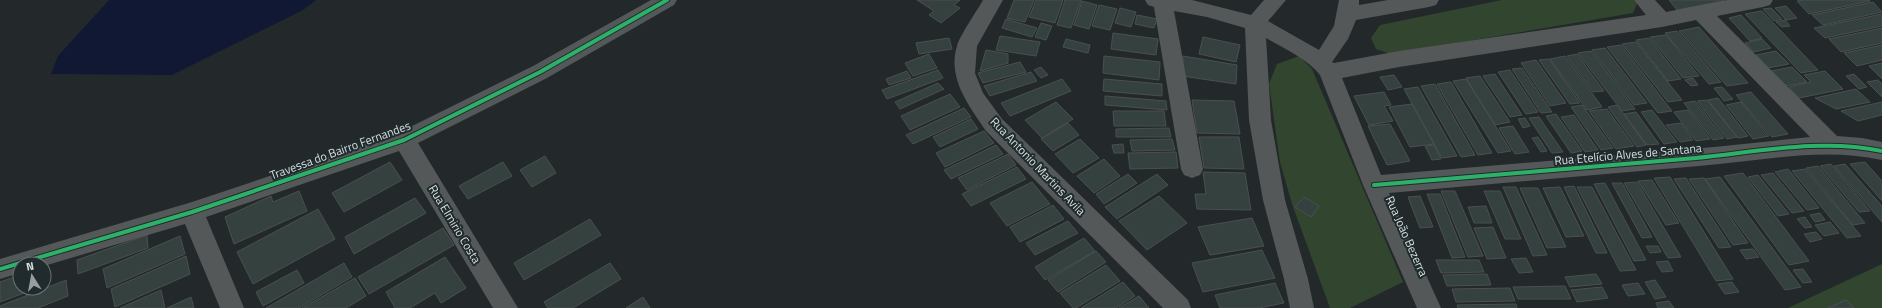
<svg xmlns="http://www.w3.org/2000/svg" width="1882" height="308" font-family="'Titillium Web',sans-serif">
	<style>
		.green { fill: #32462f }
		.water { fill: #111834 }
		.building { fill: #34413f; stroke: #4b4f4f }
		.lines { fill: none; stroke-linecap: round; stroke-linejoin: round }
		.street { fill: #555859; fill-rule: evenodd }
		.cycleway-casing { stroke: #202b2d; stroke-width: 6 }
		.cycleway { stroke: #2db169; stroke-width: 4 }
		.labels { text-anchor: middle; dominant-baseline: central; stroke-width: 4; stroke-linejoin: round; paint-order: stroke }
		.street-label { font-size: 12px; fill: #d8dfe0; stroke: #202b2d }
	</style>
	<rect width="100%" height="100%" fill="#23292a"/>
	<g class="green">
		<path d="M1502 0H1634L1637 4 1633 13 1391 54 1376 49 1371 38 1380 25Z"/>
		<path d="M1299 56 1312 69 1403 282 1350 308H1330L1292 204 1280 162 1269 84 1277 64Z"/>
		<path d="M1882 264V308H1788Z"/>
	</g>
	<path class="water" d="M109 0H316L303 10 172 75 51 74 58 56Z"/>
	<g class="building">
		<path d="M917 0H960L954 5 960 8 941 23 929 15 934 11Z"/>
		<path d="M1014 0H1034L1025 22 1007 18Z"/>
		<path d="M1036 0H1063L1055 23 1029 17Z"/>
		<path d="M1065 0H1081L1071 28 1057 25Z"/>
		<path d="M1669 0H1723L1724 1 1677 10Z"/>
		<path d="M1803 0H1869L1870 1 1809 14 1797 1Z"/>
		<path d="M1082 1 1097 5 1089 29 1074 25Z"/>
		<path d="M1873 2 1882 12 1823 25 1812 15Z"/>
		<path d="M1099 5 1117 9 1110 30 1092 26Z"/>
		<path d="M1786 6 1797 18 1786 20 1775 8Z"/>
		<path d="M1120 8 1136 12 1131 27 1115 23Z"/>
		<path d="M1771 8 1782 19 1774 21 1763 9Z"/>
		<path d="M1762 11 1818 70 1801 73 1745 14Z"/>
		<path d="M1882 14V26L1825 38 1814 28Z"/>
		<path d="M1137 15 1157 19 1154 28 1135 24Z"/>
		<path d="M1741 15 1762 38 1750 41 1729 18Z"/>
		<path d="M1006 19 1037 28 1032 37 1002 28Z"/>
		<path d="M1785 20 1790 26 1782 27 1776 22Z"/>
		<path d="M1041 23 1052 26 1046 40 1035 37Z"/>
		<path d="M1699 27 1748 83 1727 86 1679 31Z"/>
		<path d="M1882 28V43L1841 52 1829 39Z"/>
		<path d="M1677 31 1721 82 1709 84 1665 33Z"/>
		<path d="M1113 33 1158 39 1156 55 1111 49Z"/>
		<path d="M1666 35 1699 76 1683 78 1650 37Z"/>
		<path d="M1000 36 1040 42 1036 56 996 50Z"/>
		<path d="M1203 37 1240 45 1236 62 1199 54Z"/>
		<path d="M949 38 952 49 919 54 916 43Z"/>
		<path d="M1649 38 1681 79 1668 81 1636 40Z"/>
		<path d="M1066 39 1090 45 1088 53 1063 47Z"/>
		<path d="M1762 39 1771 48 1754 52 1745 43Z"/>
		<path d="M1636 42 1682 100 1668 102 1622 44Z"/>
		<path d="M1621 45 1672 111 1658 113 1607 47Z"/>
		<path d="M1882 45V60L1857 66 1844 53Z"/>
		<path d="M1605 48 1647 103 1634 105 1592 50Z"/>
		<path d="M986 50 1008 54V63L980 71Z"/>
		<path d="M1591 51 1635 109 1622 111 1578 53Z"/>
		<path d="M1776 51 1789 64 1768 68 1756 55Z"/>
		<path d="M929 54 937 68 913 76 905 63Z"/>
		<path d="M1577 54 1604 91 1593 92 1567 56Z"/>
		<path d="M1104 56 1160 62 1159 80 1103 73Z"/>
		<path d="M1183 56 1237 65 1236 84 1182 76Z"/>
		<path d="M1565 56 1602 107 1587 110 1550 59Z"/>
		<path d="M1549 59 1580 103 1570 104 1539 60Z"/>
		<path d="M1536 60 1566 103 1550 106 1521 63Z"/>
		<path d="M1020 62 1026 72 983 83 978 73Z"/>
		<path d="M1882 63V78H1881L1869 66Z"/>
		<path d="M1041 67 1048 75 1041 78 1034 70Z"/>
		<path d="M1792 67 1807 82 1786 86 1771 71Z"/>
		<path d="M1522 68 1552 112 1541 113 1512 69Z"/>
		<path d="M938 70 943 78 887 99 882 90Z"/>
		<path d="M1510 70 1538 112 1526 114 1498 72Z"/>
		<path d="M907 71 911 78 889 85 886 79Z"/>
		<path d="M1825 71 1843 89 1799 98 1789 87 1811 82 1804 75Z"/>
		<path d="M1031 72 1037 81 990 96 984 86Z"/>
		<path d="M1495 74 1522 115 1510 117 1483 76Z"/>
		<path d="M1854 74 1867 87 1859 89 1846 76Z"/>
		<path d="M1394 75 1402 87 1388 90 1380 77Z"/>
		<path d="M1480 76 1510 122 1495 125 1466 78Z"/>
		<path d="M1693 78 1698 85 1691 86 1685 80Z"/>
		<path d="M1062 79 1071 91 1010 116 1001 103Z"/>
		<path d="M1104 79 1162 84V96L1103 91Z"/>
		<path d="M1466 79 1511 151 1498 153 1453 81Z"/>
		<path d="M1878 80 1882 84V97L1867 82Z"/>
		<path d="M1451 82 1492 153 1478 155 1437 84Z"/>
		<path d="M938 83 944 89 900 109 895 102Z"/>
		<path d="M1435 84 1475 155 1461 157 1421 86Z"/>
		<path d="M1418 87 1457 156 1442 158 1404 89Z"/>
		<path d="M1722 87 1733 99 1724 101 1714 88Z"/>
		<path d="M1856 89 1870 102 1836 109 1815 98Z"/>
		<path d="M1384 92 1391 105 1384 106 1393 121 1369 125 1354 96Z"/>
		<path d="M1751 92 1788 134 1772 137 1736 95Z"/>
		<path d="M950 94 960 107 910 130 901 116Z"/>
		<path d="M1105 96 1166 101 1167 110 1105 105Z"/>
		<path d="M1718 98 1748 136 1738 138 1708 100Z"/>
		<path d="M1192 100 1234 101 1240 134 1197 133Z"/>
		<path d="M1707 100 1737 137 1727 139 1697 101Z"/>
		<path d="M1695 101 1724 138 1713 140 1684 103Z"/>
		<path d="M1056 102 1073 119 1042 138 1025 120Z"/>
		<path d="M1741 102 1769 136 1753 139 1726 105Z"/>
		<path d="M1882 102V115L1858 121 1841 111Z"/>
		<path d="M1412 104 1434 144 1410 147 1389 107Z"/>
		<path d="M1582 105 1613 148 1601 150 1571 107Z"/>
		<path d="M1617 105 1646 145 1637 147 1608 107Z"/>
		<path d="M964 108 971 117 913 144 906 135Z"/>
		<path d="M1607 109 1634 146 1616 149 1589 111Z"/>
		<path d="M1652 110 1677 142 1664 144 1641 112Z"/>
		<path d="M1688 110 1710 139 1696 141 1674 112Z"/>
		<path d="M1113 111H1164L1166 126H1114Z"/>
		<path d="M1636 112 1659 144 1647 145 1624 114Z"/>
		<path d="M1556 114 1582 151 1571 153 1546 116Z"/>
		<path d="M1574 115 1598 150 1585 152 1561 117Z"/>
		<path d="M1539 117 1563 152 1552 153 1529 118Z"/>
		<path d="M1525 118 1530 126 1523 128 1518 119Z"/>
		<path d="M971 119 978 129 940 147 933 137Z"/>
		<path d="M1068 123 1079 135 1053 151 1041 139Z"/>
		<path d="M1681 123 1693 140 1680 142 1666 125Z"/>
		<path d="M1390 124 1410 161 1387 165 1368 126Z"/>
		<path d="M1513 126 1529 152 1515 154 1499 128Z"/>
		<path d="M1169 128 1171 137H1116V129Z"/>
		<path d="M984 131 994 143 945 167 936 153Z"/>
		<path d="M1199 137H1239L1244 169 1204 168Z"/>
		<path d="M1538 137 1547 151 1541 152 1532 138Z"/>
		<path d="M1080 139 1099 158 1073 173 1055 154Z"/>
		<path d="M1172 139 1175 150 1132 151 1130 140Z"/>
		<path d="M1123 144 1124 153H1114L1112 145Z"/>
		<path d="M996 145 1003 154 951 179 944 170Z"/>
		<path d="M1434 145 1441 159 1432 160 1425 146Z"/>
		<path d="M1176 152 1178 168 1130 169 1128 153Z"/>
		<path d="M1008 154 1016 165 967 190 958 178Z"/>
		<path d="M545 156 556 173 532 187 520 170Z"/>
		<path d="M1104 159 1120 176 1094 193 1077 176Z"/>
		<path d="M390 162 402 180 344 212 332 193Z"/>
		<path d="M503 162 512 176 468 199 459 186Z"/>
		<path d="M1865 162 1882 181V201L1850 164Z"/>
		<path d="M1831 164 1870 211 1859 212 1820 166Z"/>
		<path d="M1845 164 1882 206V222L1834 166Z"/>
		<path d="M1818 166 1865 223 1853 225 1806 168Z"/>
		<path d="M1017 167 1026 179 971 206 962 194Z"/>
		<path d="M1788 169 1819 208 1807 210 1775 172Z"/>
		<path d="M1805 169 1861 236 1847 238 1792 171Z"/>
		<path d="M1203 172 1245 173 1251 210 1197 209 1195 194H1206Z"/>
		<path d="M1743 173 1809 261 1789 265 1724 176Z"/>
		<path d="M1773 173 1804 211 1792 213 1761 175Z"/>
		<path d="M1128 174 1137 183 1104 204 1096 194Z"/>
		<path d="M1157 174 1168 185 1117 219 1105 207Z"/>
		<path d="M1758 175 1789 214 1778 216 1748 177Z"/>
		<path d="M1670 177 1733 279 1716 281 1654 178Z"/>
		<path d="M1720 177 1801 287 1785 290 1705 179Z"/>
		<path d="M1686 178 1731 247 1719 248 1674 179Z"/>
		<path d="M1704 178 1748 243 1733 245 1689 179Z"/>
		<path d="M1652 180 1679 223 1666 225 1638 181Z"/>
		<path d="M1032 182 1050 204 1007 226 990 203Z"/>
		<path d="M1637 182 1681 257 1668 258 1624 183Z"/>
		<path d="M1605 183 1646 260 1634 261 1594 184Z"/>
		<path d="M1612 183H1622L1652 237 1642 238Z"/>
		<path d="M1574 186 1607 253H1596L1564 187Z"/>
		<path d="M1503 187H1516L1547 255 1533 256Z"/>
		<path d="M1560 187 1584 236 1566 237 1543 188Z"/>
		<path d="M1577 187H1592L1636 270 1620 271Z"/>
		<path d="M1520 188H1538L1566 247 1547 248Z"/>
		<path d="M299 191 307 211 234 244 225 217 271 196 273 202Z"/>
		<path d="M1441 191H1455L1483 256 1468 257Z"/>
		<path d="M1484 191H1500L1521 239H1505Z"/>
		<path d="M1427 194H1440L1465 257 1452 258Z"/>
		<path d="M1159 196 1187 223 1147 250 1119 221Z"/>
		<path d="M1420 196 1433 227 1420 228 1408 197Z"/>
		<path d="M1304 197 1319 206 1311 217 1295 207Z"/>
		<path d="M415 198 426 213 354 254 345 237Z"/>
		<path d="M1053 205 1064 219 1020 242 1010 227Z"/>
		<path d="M1486 206 1492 223H1474L1468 207Z"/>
		<path d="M318 209 335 239 253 284 237 252Z"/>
		<path d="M1820 213 1825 220 1815 222 1810 215Z"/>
		<path d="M1805 217 1812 227 1805 228 1797 219Z"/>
		<path d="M1252 218 1264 246 1210 255 1198 227Z"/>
		<path d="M590 219 601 235 524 280 514 263Z"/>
		<path d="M1068 221 1078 233 1035 255 1026 243Z"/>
		<path d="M1830 222 1839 233 1824 236 1815 225Z"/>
		<path d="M1493 227 1506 258 1487 259 1474 228Z"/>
		<path d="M443 228 454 245 369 294 358 277Z"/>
		<path d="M1816 232 1822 239 1810 242 1804 234Z"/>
		<path d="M147 235 148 248 78 274 77 260Z"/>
		<path d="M180 236 185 254 107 288 103 269Z"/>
		<path d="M1084 238 1095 251 1045 280 1035 267Z"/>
		<path d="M1646 246H1658L1661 252 1650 253Z"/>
		<path d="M1753 249 1759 257 1746 259 1740 250Z"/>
		<path d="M1262 250 1275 278 1203 292 1192 263Z"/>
		<path d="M1096 251 1106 262 1058 292 1048 280Z"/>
		<path d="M186 256 190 274 115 307 111 289Z"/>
		<path d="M445 257 466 288 441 303 435 293 410 308H395L386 292Z"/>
		<path d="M1526 258 1533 272 1519 273 1511 259Z"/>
		<path d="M1436 260H1479L1484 272 1441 273Z"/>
		<path d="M1668 261 1673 271 1662 272 1656 262Z"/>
		<path d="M344 263 352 277 299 308H266Z"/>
		<path d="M610 263 621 279 573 308H548L544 302Z"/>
		<path d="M1106 265 1120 281 1076 308H1073L1060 293Z"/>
		<path d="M1803 269 1812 282 1803 283 1793 270Z"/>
		<path d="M297 270 304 283 263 306 256 292Z"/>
		<path d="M1487 274 1491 285 1447 286 1443 275Z"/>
		<path d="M1596 274 1602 284 1570 287 1565 277Z"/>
		<path d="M20 275V288L35 289 0 302V282Z"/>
		<path d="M355 278 366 296 346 308H302Z"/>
		<path d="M66 280 68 296 38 308H0V306Z"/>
		<path d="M1655 280 1666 297 1655 299 1645 282Z"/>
		<path d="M1123 282 1135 296 1116 308H1081Z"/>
		<path d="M1732 282 1739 292 1725 294 1718 284Z"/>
		<path d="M1275 283 1284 303 1259 308H1220L1215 295Z"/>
		<path d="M1638 283 1645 294 1628 296 1622 285Z"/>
		<path d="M1565 286 1571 299H1518L1513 287Z"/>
		<path d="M1602 287 1608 298 1577 302 1571 290Z"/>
		<path d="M1510 288 1515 301 1456 302 1452 289Z"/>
		<path d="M161 290 165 308H120Z"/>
		<path d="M1139 296 1149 308H1119Z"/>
		<path d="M191 297 194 308H167Z"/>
		<path d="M643 297 650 308H626Z"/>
		<path d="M1846 300 1854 308H1828Z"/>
		<path d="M1669 301 1674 308H1658L1656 303Z"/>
		<path d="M1516 304 1517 308H1458L1457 305Z"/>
	</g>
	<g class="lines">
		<g class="street">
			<path d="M651 0H677L674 5 547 78 418 143 518 308H493L399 151 206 217 244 308H220L185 224 44 266V264H20V273L0 279V259L192 202 396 134 533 66Z"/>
			<path d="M983 0H1003L977 46 975 73 983 93 1002 119 1188 300 1191 308H1163L986 131C969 106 947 78 957 46 960 35 977 11 983 0Z"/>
			<path d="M1145 0H1192L1251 15 1264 0H1286L1268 21 1319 50 1334 26 1339 0H1359V5L1388 0H1439L1436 5 1429 7 1356 20 1348 39 1332 62 1334 63 1399 51 1646 15 1634 0H1655L1666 12 1727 0H1773L1770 5 1763 7 1717 16 1837 136 1862 138 1882 142V160C1821 147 1760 161 1699 166 1596 175 1492 184 1389 193L1441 308H1417L1363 185 1320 75C1306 58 1285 49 1266 38L1271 120 1285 200 1308 279 1314 308H1290L1284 279 1263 200 1249 120 1245 28 1207 17 1174 11 1203 169 1200 175 1192 178 1184 175 1181 169 1154 7 1148 5ZM1696 20 1810 137 1714 147 1381 175 1342 78 1399 67 1662 27Z"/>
		</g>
		<g class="cycleway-casing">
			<g id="cycleway">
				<path d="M1374 185C1481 176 1589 167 1696 158 1758 152 1820 138 1882 151"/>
				<path d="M0 269 192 212 404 140 540 72 667 0"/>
			</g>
		</g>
		<use href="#cycleway" class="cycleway"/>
	</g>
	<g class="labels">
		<g class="street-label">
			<text transform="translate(340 150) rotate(-20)">Travessa do Bairro Fernandes</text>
			<text transform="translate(1628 154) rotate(-5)">Rua Etelício Alves de Santana</text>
			<text transform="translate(1038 166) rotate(46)">Rua Antonio Martins Avila</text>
			<text transform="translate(455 224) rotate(59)">Rua Elmirio Costa</text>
			<text transform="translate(1407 236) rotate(66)">Rua João Bezerra</text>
		</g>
	</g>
	<g transform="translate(32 276) rotate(349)"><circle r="19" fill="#202b2d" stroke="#6a7375"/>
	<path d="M0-3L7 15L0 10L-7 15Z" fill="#999fa0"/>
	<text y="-6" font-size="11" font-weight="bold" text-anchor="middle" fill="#d8dfe0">N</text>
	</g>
</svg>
